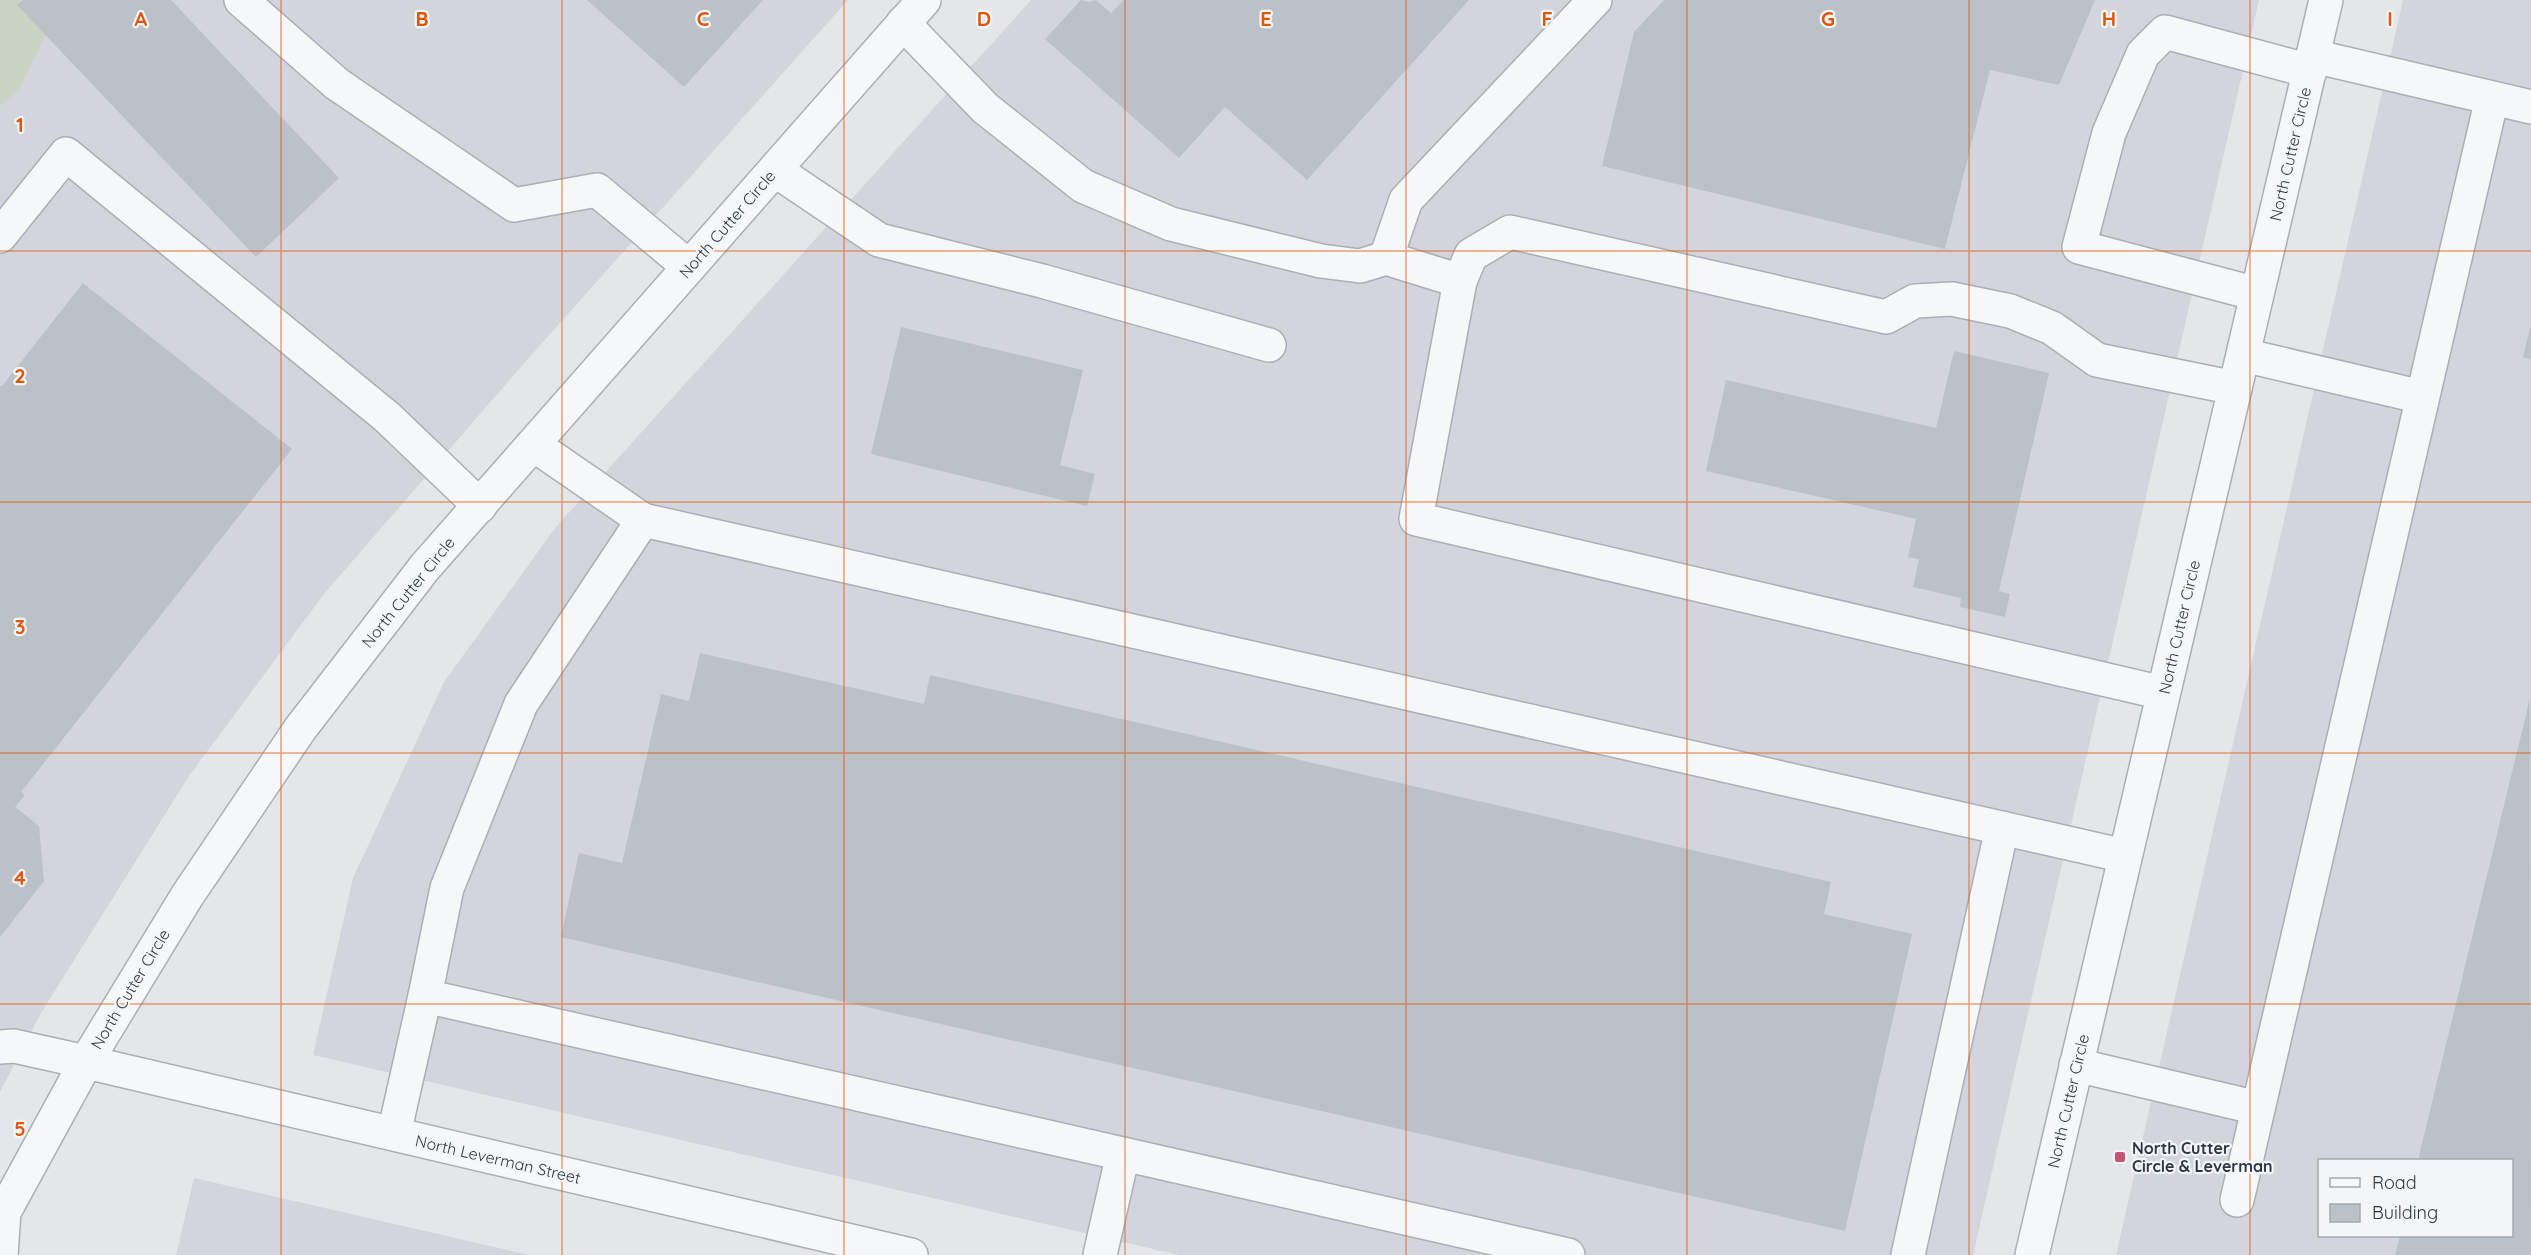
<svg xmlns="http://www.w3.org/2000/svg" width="2531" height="1255" font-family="Quicksand,sans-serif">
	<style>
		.built { fill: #d2d6dc; fill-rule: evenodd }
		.green { fill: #cbd3c5 }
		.building { fill: #bbc1c6 }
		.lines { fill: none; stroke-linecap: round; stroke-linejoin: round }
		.minor-casing { stroke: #a9afb4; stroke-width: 36 }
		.minor { stroke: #f6f7f9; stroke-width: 33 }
		.grid { fill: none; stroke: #df570f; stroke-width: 1.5; stroke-opacity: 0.55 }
		.poi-dot { fill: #c25574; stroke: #f3f5f7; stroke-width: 2 }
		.labels { text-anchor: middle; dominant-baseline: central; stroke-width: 4.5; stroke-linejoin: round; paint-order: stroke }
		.street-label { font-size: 16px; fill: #2d3741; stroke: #f3f5f7 }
		.poi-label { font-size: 16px; font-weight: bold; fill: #2d3741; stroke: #f3f5f7; text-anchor: start }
		.grid-label { font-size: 20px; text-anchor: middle; font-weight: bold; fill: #df570f; stroke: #f3f5f7; stroke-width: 4.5; stroke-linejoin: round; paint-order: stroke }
	</style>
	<rect width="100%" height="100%" fill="#e3e7ea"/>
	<g class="built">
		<path d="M0 0H848L527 360 324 594 189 776 41 1013 0 1092Z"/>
		<path d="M1031 0H2259L1973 1255H1179L313 1055 353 878 444 682 555 528Z"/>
		<path d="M2403 0H2531V1255H2116ZM2320 1160H2512V1236H2320Z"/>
		<path d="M194 1178 530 1255H176Z"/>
	</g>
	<path class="green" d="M0 0H63L19 89 0 106Z"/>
	<g class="building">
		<path d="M23 0H171L339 178 256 257 17 5Z"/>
		<path d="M587 0H763L684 87Z"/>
		<path d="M1081 0 1089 2 1096 0 1111 13 1124 0H1469L1307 180 1225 107 1179 158 1045 39Z"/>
		<path d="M1664 0H2095L2059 85 1990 70 1945 249 1602 166 1634 32Z"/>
		<path d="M83 283 292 449 21 792 25 795 15 807 39 826 44 881 0 937V385L2 386Z"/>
		<path d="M901 327 1083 370 1060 465 1095 474 1087 506 871 454Z"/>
		<path d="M2530 328H2531V359L2523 357Z"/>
		<path d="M1954 351 2049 373 1999 591 2010 594 2005 617 1960 607 1961 598 1913 587 1919 559 1908 557 1916 519 1706 471 1726 380 1936 428Z"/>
		<path d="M700 653 924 704 930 675 1831 882 1824 914 1912 934 1845 1231 561 937 579 853 622 863 661 694 689 701Z"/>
		<path d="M2530 698 2531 1255H2395L2400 1236H2512V1160H2418Z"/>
	</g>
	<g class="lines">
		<g class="minor-casing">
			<g id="minor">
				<path d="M241 0 337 84 514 205 597 190 689 267"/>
				<path d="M903 23 985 108 1083 186 1171 224 1321 261 1360 266 1386 258 1460 281"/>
				<path d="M2313 56 2531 107"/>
				<path d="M775 170 879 240 1042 281 1269 345"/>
				<path d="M0 236 66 154 387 417 480 506"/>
				<path d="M1386 258 1406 200 1595 0"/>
				<path d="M2257 294 2079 247 2109 133 2143 54 2165 32 2310 71"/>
				<path d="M2243 355 2422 397"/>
				<path d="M643 520 2125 856"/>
				<path d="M2163 693 1416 519 1460 281 1471 255 1510 232 1886 317 1915 301 1952 299 2010 311 2052 328 2097 360 2235 388"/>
				<path d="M425 996 447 888 521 704 643 520 534 445"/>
				<path d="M0 1047 14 1046 86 1062 911 1255"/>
				<path d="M2076 1065 2258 1108"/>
				<path d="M394 1134 425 996 1123 1154 1100 1255"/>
				<path d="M1123 1154 1568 1255"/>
				<path d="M2237 1200 2492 98"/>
				<path d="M1 1255 4 1212 86 1062 187 896 300 729 425 567 924 0"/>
				<path d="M1908 1255 2002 828"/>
				<path d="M2032 1255 2326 0"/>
			</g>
		</g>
		<use href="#minor" class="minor"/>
	</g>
	<path class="grid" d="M281 0V1255M562 0V1255M844 0V1255M1125 0V1255M1406 0V1255M1687 0V1255M1969 0V1255M2250 0V1255M0 251H2531M0 502H2531M0 753H2531M0 1004H2531"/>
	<rect class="poi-dot" x="2114" y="1151" width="12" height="12" rx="3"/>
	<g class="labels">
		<g class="street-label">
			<text transform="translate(2290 154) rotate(-77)">North Cutter Circle</text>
			<text transform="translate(727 224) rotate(-49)">North Cutter Circle</text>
			<text transform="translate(408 592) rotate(-51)">North Cutter Circle</text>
			<text transform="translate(2179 627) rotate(-77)">North Cutter Circle</text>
			<text transform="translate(130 989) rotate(-59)">North Cutter Circle</text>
			<text transform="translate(2068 1101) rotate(-77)">North Cutter Circle</text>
			<text transform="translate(498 1159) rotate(13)">North Leverman Street</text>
		</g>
		<g class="poi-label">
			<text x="2132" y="1148">North Cutter<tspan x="2132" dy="18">Circle &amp; Leverman</tspan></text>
		</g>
	</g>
	<g class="grid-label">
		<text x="141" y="26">A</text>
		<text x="422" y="26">B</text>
		<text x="703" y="26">C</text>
		<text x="984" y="26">D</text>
		<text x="1266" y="26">E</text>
		<text x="1547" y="26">F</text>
		<text x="1828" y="26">G</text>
		<text x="2109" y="26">H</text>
		<text x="2390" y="26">I</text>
		<text x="20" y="132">1</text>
		<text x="20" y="383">2</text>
		<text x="20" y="634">3</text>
		<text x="20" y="885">4</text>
		<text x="20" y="1136">5</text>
	</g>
	<rect x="2318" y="1159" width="195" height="78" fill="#f3f5f7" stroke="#a4a9ae" stroke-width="1.5"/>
	<rect x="2330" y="1178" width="30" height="9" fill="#f6f7f9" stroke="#a4a9ae" stroke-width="1.5"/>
	<text x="2372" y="1189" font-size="18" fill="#2d3741">Road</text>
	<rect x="2330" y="1204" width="30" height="18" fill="#bbc1c6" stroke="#a4a9ae" stroke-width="1.5"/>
	<text x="2372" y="1219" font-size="18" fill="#2d3741">Building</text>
</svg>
